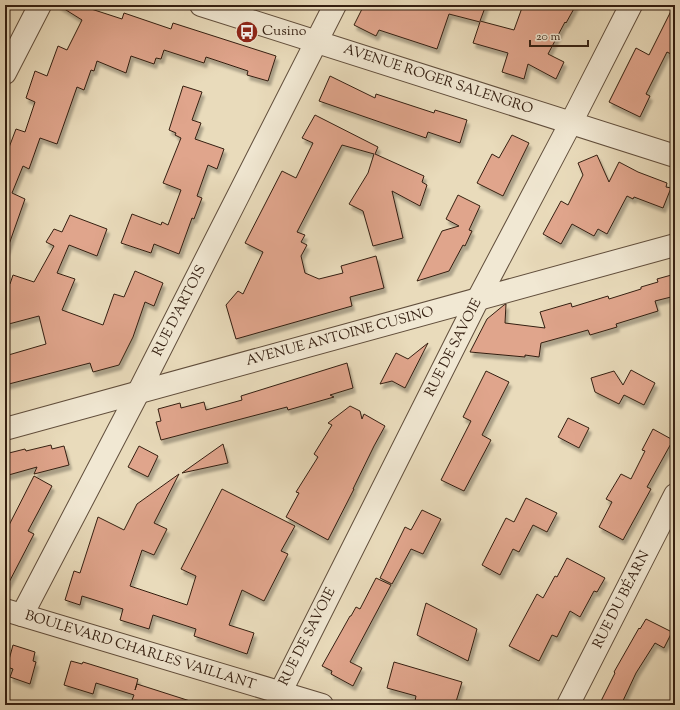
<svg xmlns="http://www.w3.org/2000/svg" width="680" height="710" font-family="'Sorts Mill Goudy',serif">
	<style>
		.building { fill: #e0a58c; stroke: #341f11; filter: url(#shadow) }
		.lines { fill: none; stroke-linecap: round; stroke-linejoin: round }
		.minor-casing { stroke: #614e3c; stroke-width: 24 }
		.minor { stroke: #f1e8d3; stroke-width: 22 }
		.labels { text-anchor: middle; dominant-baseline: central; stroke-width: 3; stroke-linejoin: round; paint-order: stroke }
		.poi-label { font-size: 14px; fill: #341f11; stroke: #f1e8d3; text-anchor: start }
		.street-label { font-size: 14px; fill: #341f11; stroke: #f1e8d3 }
	</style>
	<defs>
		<filter id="shadow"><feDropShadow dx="2.5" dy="4.5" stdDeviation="1" flood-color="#0004"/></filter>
	</defs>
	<rect width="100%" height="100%" fill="#e9dbbb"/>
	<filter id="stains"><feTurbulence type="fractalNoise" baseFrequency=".005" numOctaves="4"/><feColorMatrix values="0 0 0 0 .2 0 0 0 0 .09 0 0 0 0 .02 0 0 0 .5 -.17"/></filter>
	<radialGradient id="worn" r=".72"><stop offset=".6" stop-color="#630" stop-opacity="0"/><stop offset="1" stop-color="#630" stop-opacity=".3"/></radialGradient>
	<g class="building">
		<path d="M58 5H79L122 19 124 13 171 29 173 23 276 56 268 81 247 75 248 71 206 57 204 63 164 50 161 59 156 58 154 64 131 56 126 73 97 61 94 71 91 70 84 90 77 87 57 144 40 138 29 169 23 166 12 193 25 199 7 250 5 249V158L16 129 25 132 35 102 26 98 35 71 47 76 58 46 67 50 82 20Z"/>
		<path d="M364 5H486L480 21 514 30 523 5H576L566 23 565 22 548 54 564 62 556 79 528 64 524 79 502 72 508 53 473 43 480 22 449 14 437 49 379 30 376 36 354 25Z"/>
		<path d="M674 5H675V56L667 52 646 94 650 96 640 117 609 102 636 48 649 55Z"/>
		<path d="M330 76 375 98 376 94 434 113 435 110 467 120 460 143 428 132 426 138 319 101Z"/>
		<path d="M183 86 202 92 192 120 201 123 195 139 224 149 217 169 208 165 197 196 202 198 194 219 192 218 179 254 154 244 151 253 121 243 132 214 161 225 162 222 168 225 181 190 163 183 181 138 175 135 176 133 169 130Z"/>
		<path d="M315 115 378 147 375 154 424 176 422 182 427 185 420 206 392 191 403 238 373 246 363 211 349 204 368 173 374 154 342 145 297 232 305 235 301 242 307 245 301 256 305 273 319 279 343 273 341 266 376 256 384 288 350 297 352 306 236 339 226 305 238 291 243 294 263 252 245 243 282 171 296 178 313 143 302 138Z"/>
		<path d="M512 135 529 143 503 196 477 183 492 154 499 158Z"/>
		<path d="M597 155 609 182 619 162 638 172 667 183 666 187 671 188 663 208 634 197 633 199 627 196 607 234 598 229 594 236 572 224 561 244 543 234 561 201 568 205 583 175 578 163Z"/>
		<path d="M458 195 480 206 469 230 472 231 465 246 463 245 449 271 417 281 442 231 459 226 446 219Z"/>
		<path d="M70 215 107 229 97 256 69 245 57 273 75 279 62 310 103 325 114 294 124 297 135 271 163 283 154 306 145 302 133 337 119 365 93 372 90 363 5 385V356L46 344 39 316 5 325V282L10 284 13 275 34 282 54 246 46 242 54 229 62 232Z"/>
		<path d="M675 274V296L655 301 658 311 616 324 617 327 590 335 588 330 541 343 539 357 525 355V357L470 352 487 319 504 305 506 304 505 323 545 328 540 312 571 303 572 307 608 296 609 299 641 289V287L658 282 657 279Z"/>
		<path d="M428 343 405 388 392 381 380 384 396 353 408 359Z"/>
		<path d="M347 363 353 388 330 395 334 397 288 410 287 407 161 440 156 422 161 421 158 409 180 403 181 408 204 402 206 410 242 400 241 396Z"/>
		<path d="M631 370 655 383 644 405 624 395 619 404 595 392 591 378 614 371 623 385Z"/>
		<path d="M486 371 509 382 482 435 491 440 464 491 441 480 471 421 463 417Z"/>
		<path d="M350 406 360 411 362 419 364 414 385 426 374 446 353 489H354L328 540 286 517 299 493 296 492 318 457 314 454 332 425 328 423Z"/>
		<path d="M568 418 589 428 579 448 558 437Z"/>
		<path d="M653 429 673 440 647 487 651 489 623 540 599 527 612 502 606 499 621 474 631 479 645 451 642 450Z"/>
		<path d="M223 444 228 463 182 473Z"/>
		<path d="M51 445 52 449 64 446 69 465 34 474 37 467 5 476V454L25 449 26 451Z"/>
		<path d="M139 446 158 456 148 477 128 467Z"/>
		<path d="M179 474 154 523 167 529 154 555 142 550 130 586 187 605 196 576 181 569 222 489 295 526 281 551 288 554 264 601 242 590 229 625 254 633 247 654 194 636 196 629 153 615 149 629 120 620 123 609 82 596 80 605 65 600 74 571 80 573 98 517 124 530 137 504Z"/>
		<path d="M34 476 52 486 28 531 34 534 5 590V533Z"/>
		<path d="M526 498 557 513 547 532 533 525 519 552 513 549 500 575 482 565 506 518 514 522Z"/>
		<path d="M422 510 441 519 423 554 411 549 392 584 380 578 405 527 411 530Z"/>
		<path d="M567 558 605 578 597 592 594 591 580 617 570 611 557 637 552 635 539 661 509 646 537 594 543 598 555 576 557 577Z"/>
		<path d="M376 578 391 585 350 662 362 668 353 686 331 674 332 671 322 666 350 616H351L356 607 360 609Z"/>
		<path d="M426 603 477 629 468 661 417 635Z"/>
		<path d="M646 619 672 632 664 648 655 643 636 673 621 705H599L615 673 614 672 639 628 640 629Z"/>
		<path d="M13 645 35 652 33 661 36 662 30 684 10 677 13 669 7 667Z"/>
		<path d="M71 661 82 664 83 662 138 679 135 690 137 684 190 701 189 705H130L134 695 96 683 93 694 64 685Z"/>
		<path d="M394 662 462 682 455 705H429L415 701 416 696 387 688Z"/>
	</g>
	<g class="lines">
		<g class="minor-casing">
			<g id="minor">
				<path d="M201 5 675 156"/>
				<path d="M5 73 40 5"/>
				<path d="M5 429 675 245"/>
				<path d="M5 610 322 705"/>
				<path d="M22 615 138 393 335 5"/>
				<path d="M280 693 478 299 577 111 631 5"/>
				<path d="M568 705 675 495"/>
			</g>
		</g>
		<use href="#minor" class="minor"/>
	</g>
	<defs>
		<g id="bus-disc" transform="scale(1.15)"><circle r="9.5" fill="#8f2418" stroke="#f1e8d3"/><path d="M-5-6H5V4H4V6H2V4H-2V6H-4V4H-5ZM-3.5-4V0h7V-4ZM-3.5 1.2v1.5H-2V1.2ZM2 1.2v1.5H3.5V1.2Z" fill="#fff"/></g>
	</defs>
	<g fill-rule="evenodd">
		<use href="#bus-disc" x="247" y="32"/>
	</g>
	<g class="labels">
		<g class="poi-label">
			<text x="262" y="32">Cusino</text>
		</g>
		<g class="street-label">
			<text transform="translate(438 80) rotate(18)">AVENUE ROGER SALENGRO</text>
			<text transform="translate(180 311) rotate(-63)">RUE D'ARTOIS</text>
			<text transform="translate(340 337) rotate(-15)">AVENUE ANTOINE CUSINO</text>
			<text transform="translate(454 348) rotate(-63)">RUE DE SAVOIE</text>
			<text transform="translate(622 600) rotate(-63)">RUE DU BÉARN</text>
			<text transform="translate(308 637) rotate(-63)">RUE DE SAVOIE</text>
			<text transform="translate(140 651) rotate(17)">BOULEVARD CHARLES VAILLANT</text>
		</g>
	</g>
	<rect width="680" height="710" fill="none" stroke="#e9dbbb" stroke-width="20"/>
	<rect x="6" y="6" width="668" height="698" fill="none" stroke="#341f11" stroke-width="2"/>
	<rect x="10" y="10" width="660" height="690" fill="none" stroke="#341f11"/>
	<path d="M530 40v6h58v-6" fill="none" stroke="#341f11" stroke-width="2"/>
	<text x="536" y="40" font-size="12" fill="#341f11" stroke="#f1e8d3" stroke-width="3" paint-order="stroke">20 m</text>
	<rect width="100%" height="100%" filter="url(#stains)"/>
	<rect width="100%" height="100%" fill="url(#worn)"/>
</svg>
